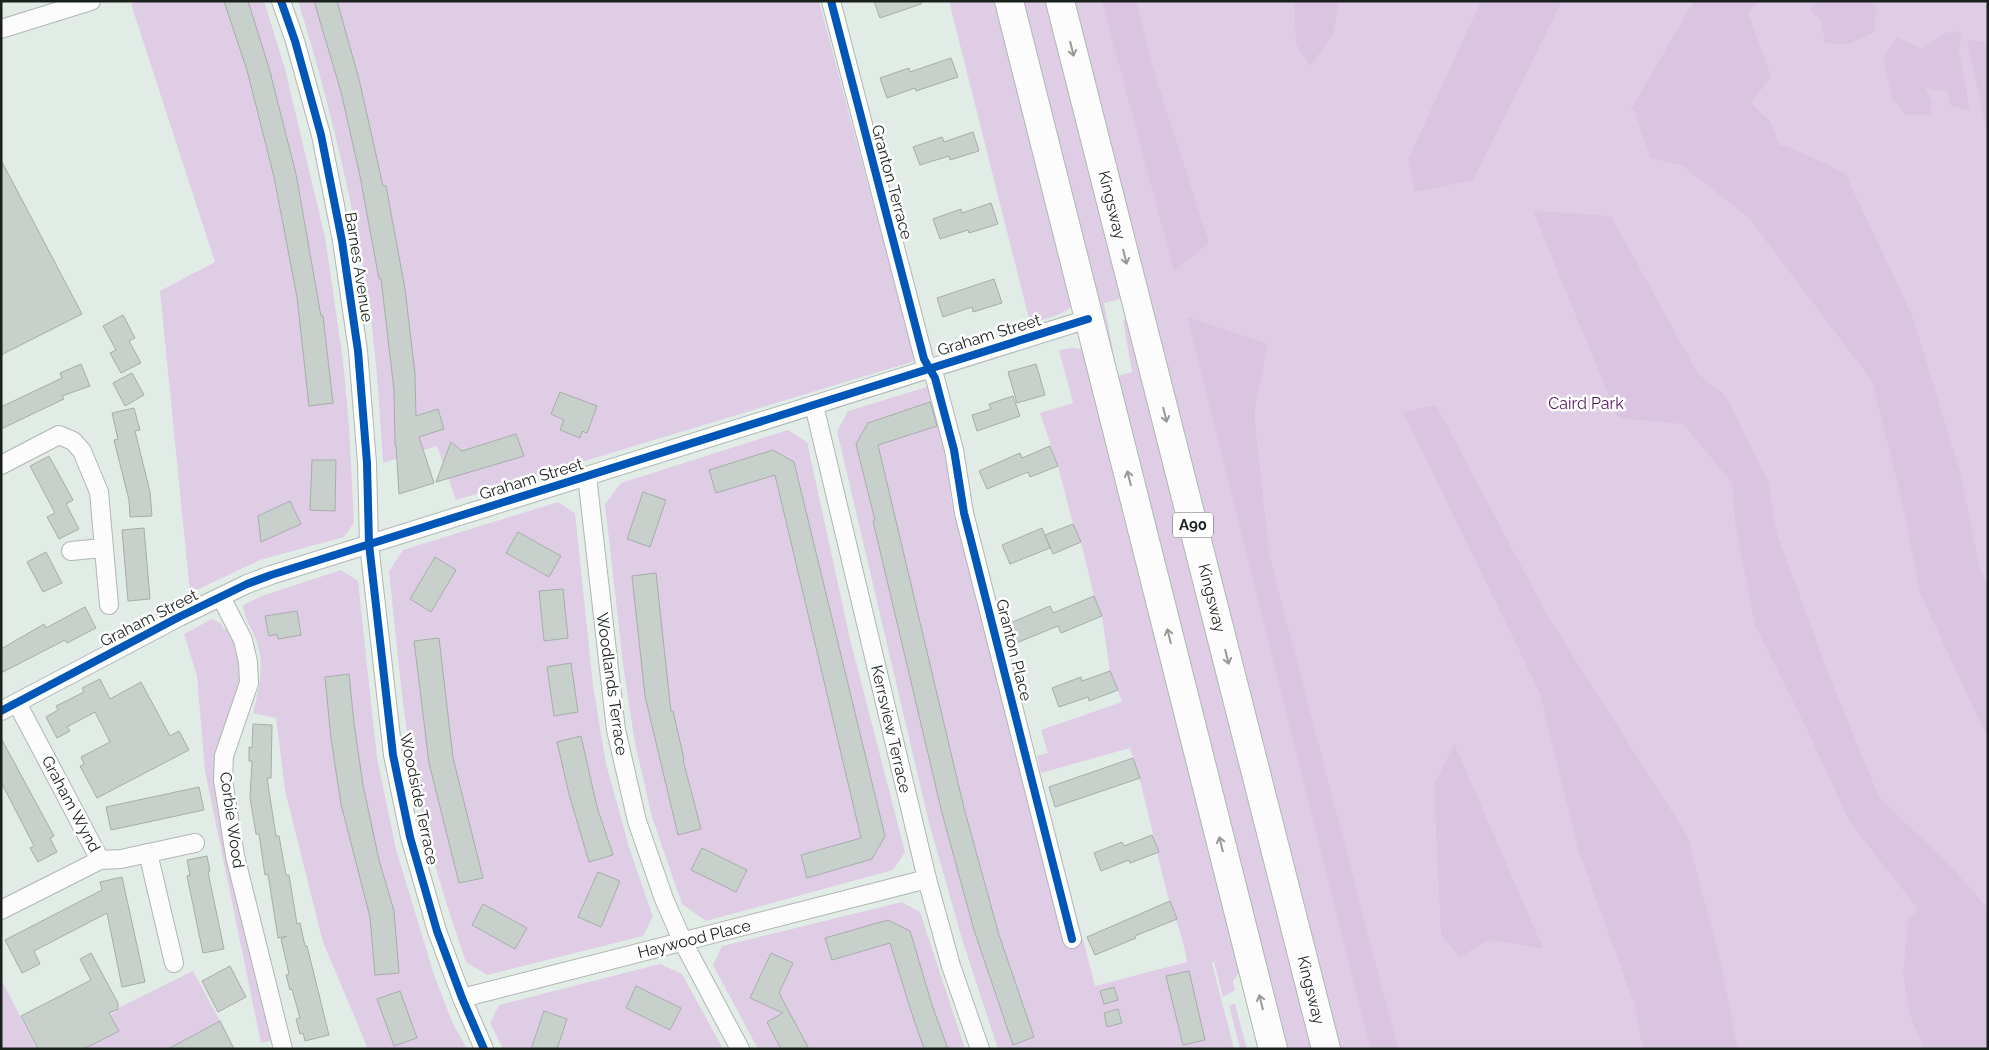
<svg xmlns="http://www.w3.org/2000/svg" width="1989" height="1050" font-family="Raleway,sans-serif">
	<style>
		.green { fill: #dfcde5 }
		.forest { fill: #dbc3e2 }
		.building { fill: #c8d0cc; stroke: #a6ada9 }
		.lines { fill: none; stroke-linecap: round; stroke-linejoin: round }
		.minor-casing { stroke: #afb7b3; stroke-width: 20 }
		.trunk-casing { stroke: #afb7b3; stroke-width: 30 }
		.minor { stroke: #fbfcfb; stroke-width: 18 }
		.trunk { stroke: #fbfcfb; stroke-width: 28 }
		.cycleway-casing { stroke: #fff; stroke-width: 11 }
		.cycleway { stroke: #0057b8; stroke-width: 8 }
		.oneway { stroke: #969997 }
		.labels { text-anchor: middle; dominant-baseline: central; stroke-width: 5; stroke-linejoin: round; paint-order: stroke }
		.shield { fill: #fff; stroke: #5f6461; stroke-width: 1 }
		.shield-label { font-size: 15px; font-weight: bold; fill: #1a211d }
		.street-label { font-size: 16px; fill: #1a211d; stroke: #fff }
		.park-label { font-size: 16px; fill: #51125b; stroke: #fff }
	</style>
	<rect width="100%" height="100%" fill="#e2ece6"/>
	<g class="green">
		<path d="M139 1H264L285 69 325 237 343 360 349 426 354 523 344 537 260 560 190 593 160 291 215 262 131 4Z"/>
		<path d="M298 1H819L915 361 456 500 437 446 383 463C379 404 376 344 366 285 350 189 327 94 298 1Z"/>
		<path d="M949 1H997L1074 305C1061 316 1046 319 1030 323Z"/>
		<path d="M1018 1H1050L1125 298 1104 303 1114 356 1108 358Z"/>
		<path d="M1070 1H1988V1049H1335Z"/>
		<path d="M1128 319 1315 1049H1284L1114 377 1132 372 1123 320Z"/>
		<path d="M1073 348 1081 349 1087 356 1243 968 1233 981 1235 990 1223 997 1214 962 1212 963 1234 1049H998L962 939 929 823 837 431 848 411 930 386 946 442 951 499 1064 943 1083 939 1095 986 1187 962C1184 940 1176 920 1169 900 1155 850 1147 798 1130 748L1041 773 1037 756 1048 753 1041 730 1122 702 1110 671 1102 616 1094 596 1081 542 1073 524 1058 466 1040 413 1073 403 1059 350Z"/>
		<path d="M788 430 807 442 850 639 905 852 893 870 706 921 682 904 652 817 635 743 624 672 605 504 621 483Z"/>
		<path d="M558 502 575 513 593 685 606 764 629 847 653 917 643 936 487 975 466 962C444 898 423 832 412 764 401 700 396 635 389 571L403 550Z"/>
		<path d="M341 570 358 581 377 758 396 849 434 975 453 1024 467 1049H368L323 942 285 790 276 718 253 713C259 688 266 663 255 637 250 626 244 617 243 605L262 596Z"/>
		<path d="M212 619 220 623 224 629 228 627 238 646 242 670 236 700 218 758 273 1040 261 1043 205 771 197 676 184 634Z"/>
		<path d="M902 902 920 912 965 1049H758L713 965 722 946Z"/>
		<path d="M660 964 682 974 723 1049H503L490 1023 499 1005Z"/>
		<path d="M193 971 220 1021 168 1049H84L119 1031 111 1015 120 1007Z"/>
		<path d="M1 979 37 1049H1Z"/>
		<path d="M1235 1004 1247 1049H1240L1229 1005Z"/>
	</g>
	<g class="forest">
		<path d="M1102 1H1136L1151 62 1209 243 1174 271Z"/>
		<path d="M1294 1H1339L1333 35 1310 66 1296 44Z"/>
		<path d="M1481 1H1562L1473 180 1415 192 1408 160Z"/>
		<path d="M1694 1H1760L1748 12 1771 77 1751 103 1770 121 1780 146 1785 145 1845 173 1912 315 1961 475 1980 570 1988 583V739L1920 593 1900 493 1872 381 1748 217 1685 168 1688 167 1650 158 1635 111H1630Z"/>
		<path d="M1821 1H1868L1877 7 1874 32 1849 44 1825 43 1821 20 1809 10Z"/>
		<path d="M1961 31 1959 51 1970 111 1950 105 1948 91 1926 88 1932 103 1930 115H1906L1892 98 1884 65 1885 55 1897 37 1923 49 1945 33Z"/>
		<path d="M1967 40 1988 42V137Z"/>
		<path d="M1533 211 1611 216 1698 374 1726 396 1768 481 1777 534 1828 673 1879 797 1954 870 1988 908V1049H1924L1909 1013 1903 973 1908 920 1918 909 1849 821 1812 740 1755 625 1736 529 1732 483 1683 424 1618 418Z"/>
		<path d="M1187 317 1268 344 1254 414 1269 554 1398 1049H1370Z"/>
		<path d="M1436 405 1547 615 1688 837 1723 973 1738 1049H1643L1634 1003 1578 849 1540 693 1403 412Z"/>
		<path d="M1454 744 1456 748 1543 948 1488 940 1460 957 1441 935 1434 785Z"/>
	</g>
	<g class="building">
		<path d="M224 1H248L269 68 296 174 321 316H323L333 403 309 406 297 297 274 177 247 70Z"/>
		<path d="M314 1H337L359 79 383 186H386L405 289 415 374 416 416 438 409 444 429 419 437 434 483 399 494 396 445H395L394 390 381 279H379L360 176 341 92Z"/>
		<path d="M874 1H921V4L880 18Z"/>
		<path d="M951 58 958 77 916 91 915 88 887 98 880 78 909 68 910 72Z"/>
		<path d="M973 132 979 151 950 160 949 156 920 165 913 147 942 137 944 142Z"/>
		<path d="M1 160 82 314 1 355Z"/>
		<path d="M991 203 998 224 969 233 968 230 940 239 933 219 961 209 962 213Z"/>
		<path d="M994 279 1002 303 973 312 972 307 943 317 937 298Z"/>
		<path d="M123 315 135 338 129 341 141 363 121 373 110 353 116 350 103 326Z"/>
		<path d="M81 364 90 386 62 396 64 399 1 429V407L62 378 60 373Z"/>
		<path d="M1036 364 1045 395 1017 403 1008 372Z"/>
		<path d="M132 373 144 395 125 406 113 383Z"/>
		<path d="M560 392 597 406 587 433 582 431 580 438 560 430 564 420 551 414Z"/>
		<path d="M1013 396 1020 416 977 431 972 415 991 409 989 404Z"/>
		<path d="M930 402 937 426 878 445 964 808 999 935 1034 1037 1013 1045 974 930 942 813 873 521 875 520 856 444 868 423Z"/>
		<path d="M134 408 140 430 135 431 150 492 152 516 130 517 129 500 114 440 118 439 112 413Z"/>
		<path d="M516 434 524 456 436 482 451 442 462 451Z"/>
		<path d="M1050 446 1058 466 1030 477 1028 472 987 489 979 471 1020 453 1022 458Z"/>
		<path d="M773 450 794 462 885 836 872 859 807 878 801 855 861 838 818 656 775 475 716 493 709 470Z"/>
		<path d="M49 456 73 500 66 504 79 529 59 539 47 517 55 513 30 466Z"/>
		<path d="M312 460H336L335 511 310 510Z"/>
		<path d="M643 492 666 500 650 547 627 539Z"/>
		<path d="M290 501 301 524 261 542 258 516Z"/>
		<path d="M1073 524 1081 542 1053 554 1045 535Z"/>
		<path d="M144 528 150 599 128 601 122 530Z"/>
		<path d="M1042 528 1050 548 1010 564 1002 545Z"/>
		<path d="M518 532 561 556 549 577 506 553Z"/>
		<path d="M46 552 62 583 43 592 27 562Z"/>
		<path d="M435 557 456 570 431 612 410 599Z"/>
		<path d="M656 573 671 712 673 711 684 759 683 760 701 829 678 835 645 696 632 576Z"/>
		<path d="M563 589 568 638 544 641 539 591Z"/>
		<path d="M1094 596 1102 616 1061 633 1058 626 1016 643 1008 624 1050 606 1053 613Z"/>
		<path d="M85 607 96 628 67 643 65 640 1 673V649L44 624 46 628Z"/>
		<path d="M297 611 301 635 278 639 277 634 269 636 265 616Z"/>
		<path d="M439 638 453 758 483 878 459 883 429 763 414 641Z"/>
		<path d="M571 663 578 712 554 716 547 667Z"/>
		<path d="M1110 671 1118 690 1089 701 1088 697 1059 707 1052 688 1081 677 1082 681Z"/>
		<path d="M349 674 354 723 363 785 379 860 394 911 399 973 375 975 370 917 341 804 331 739 325 677Z"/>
		<path d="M100 679 110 699 141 682 170 736 179 731 189 750 97 798 80 766 84 764 81 757 110 742 95 712 67 727 70 731 57 738 46 717 58 710 56 706 84 692 82 688Z"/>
		<path d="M253 724 272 725 271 778H267L276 836H279L286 875H289L297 924 300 923 305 946H307L329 1035 305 1041 303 1033 300 1034 296 1019 300 1018 292 989 290 990 286 975 289 974 281 939 287 936 278 938 268 874 265 875 259 834H256L250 798 252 761H249V747L252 748Z"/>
		<path d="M581 736 597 807 613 855 589 862 569 794 557 742Z"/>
		<path d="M1 738 54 836 50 838 57 852 38 862 30 848 34 846 1 782Z"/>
		<path d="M1133 758 1140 778 1055 807 1049 787Z"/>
		<path d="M199 787 204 810 111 830 106 807Z"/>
		<path d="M1152 835 1159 852 1130 863 1129 860 1101 871 1094 853 1122 842 1124 846Z"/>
		<path d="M702 848 747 870 736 892 691 870Z"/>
		<path d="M207 856 210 871 208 872 224 949 203 953 187 876 190 875 187 860Z"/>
		<path d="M598 872 620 881 601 927 578 917Z"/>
		<path d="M122 877 145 982 122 987 107 913 34 951 40 964 22 973 5 940 102 890 100 882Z"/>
		<path d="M1170 901 1177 919 1135 936 1136 938 1095 955 1087 937Z"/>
		<path d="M483 904 527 928 515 949 472 925Z"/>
		<path d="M888 920 910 931 932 1005 948 1049H924L910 1008 890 943 832 960 825 938Z"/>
		<path d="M91 953 118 1003V1009L109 1013 119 1031 84 1049H38L21 1016 91 980 80 959Z"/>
		<path d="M771 953 793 963 779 993 809 1049H781L767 1022 783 1013 750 998Z"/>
		<path d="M230 966 246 997 218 1012 202 981Z"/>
		<path d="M1189 971 1205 1040 1183 1045 1166 976Z"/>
		<path d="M636 986 681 1008 670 1030 626 1008Z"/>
		<path d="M1114 987 1118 1000 1104 1004 1100 991Z"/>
		<path d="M400 991 417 1038 394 1046 377 999Z"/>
		<path d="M1118 1009 1122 1023 1107 1027 1104 1013Z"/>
		<path d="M544 1011 567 1019 557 1049H531Z"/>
		<path d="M220 1021 234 1049H168Z"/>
	</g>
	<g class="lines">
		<g class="minor-casing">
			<g id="minor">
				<path d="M281 1 295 41 321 135 342 241 358 351 367 463 369 544 393 755 410 837 437 931 462 998 484 1049"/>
				<path d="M831 1 924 359 935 378 954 450 964 513 1072 939"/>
				<path d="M1 29 91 1"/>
				<path d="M814 405 927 879 951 966 980 1049"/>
				<path d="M1 465 59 435 73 441 82 451 99 492 109 605"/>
				<path d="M587 476 616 730 637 821 664 899 683 942 740 1049"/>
				<path d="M71 551 103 548"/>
				<path d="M221 597 243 640 248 662 249 683 224 756 223 780 235 856 283 1049"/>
				<path d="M17 703 100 860"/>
				<path d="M1 711 179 617 247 584 271 575 1088 319"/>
				<path d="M148 853 174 963"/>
				<path d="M1 910 100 860 121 859 195 843"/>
				<path d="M462 998 927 879"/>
			</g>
		</g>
		<g class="trunk-casing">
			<g id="trunk">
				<path d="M1009 1 1273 1049"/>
				<path d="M1060 1 1326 1049"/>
			</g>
		</g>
		<use href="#minor" class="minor"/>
		<use href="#trunk" class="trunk"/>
		<g class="cycleway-casing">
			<g id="cycleway">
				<path d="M281 1 295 41 321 135 342 241 358 351 367 463 369 544 393 755 410 837 437 931 462 998 484 1049"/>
				<path d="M831 1 924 359 935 378 954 450 964 513 1072 939"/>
				<path d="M1 711 179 617 247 584 271 575 1088 319"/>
			</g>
		</g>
		<use href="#cycleway" class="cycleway"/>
	</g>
	<defs><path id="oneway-shaft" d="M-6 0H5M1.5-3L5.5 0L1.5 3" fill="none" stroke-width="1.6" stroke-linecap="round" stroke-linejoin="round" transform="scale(1.25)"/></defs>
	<g class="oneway">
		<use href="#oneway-shaft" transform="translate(1072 49) rotate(76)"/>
		<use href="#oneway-shaft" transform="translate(1125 257) rotate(76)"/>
		<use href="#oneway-shaft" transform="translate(1165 415) rotate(76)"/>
		<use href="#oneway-shaft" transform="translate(1129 478) rotate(-104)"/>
		<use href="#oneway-shaft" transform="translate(1169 636) rotate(-104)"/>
		<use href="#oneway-shaft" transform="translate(1227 657) rotate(76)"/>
		<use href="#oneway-shaft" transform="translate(1221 844) rotate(-104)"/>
		<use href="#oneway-shaft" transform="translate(1261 1002) rotate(-104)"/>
	</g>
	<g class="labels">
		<rect class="shield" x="1173" y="512.5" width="40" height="25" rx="4"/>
		<g class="shield-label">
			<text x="1193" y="525">A90</text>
		</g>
		<g class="street-label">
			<text transform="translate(892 182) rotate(75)">Granton Terrace</text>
			<text transform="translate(1112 205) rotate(76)">Kingsway</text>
			<text transform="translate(359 267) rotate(81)">Barnes Avenue</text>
			<text transform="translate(989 335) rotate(-17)">Graham Street</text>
			<text transform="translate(531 479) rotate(-17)">Graham Street</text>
			<text transform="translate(1212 598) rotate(76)">Kingsway</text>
			<text transform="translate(149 618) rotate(-27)">Graham Street</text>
			<text transform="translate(1014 650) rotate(76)">Granton Place</text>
			<text transform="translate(612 684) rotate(82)">Woodlands Terrace</text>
			<text transform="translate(891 729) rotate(77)">Kerrsview Terrace</text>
			<text transform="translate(419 799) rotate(78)">Woodside Terrace</text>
			<text transform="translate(71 804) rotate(62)">Graham Wynd</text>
			<text transform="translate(232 820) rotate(82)">Corbie Wood</text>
			<text transform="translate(694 939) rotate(-14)">Haywood Place</text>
			<text transform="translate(1311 990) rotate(76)">Kingsway</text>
		</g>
		<g class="park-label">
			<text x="1586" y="403">Caird Park</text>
		</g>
	</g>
	<rect width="1989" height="1050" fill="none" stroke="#1a211d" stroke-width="5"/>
</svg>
